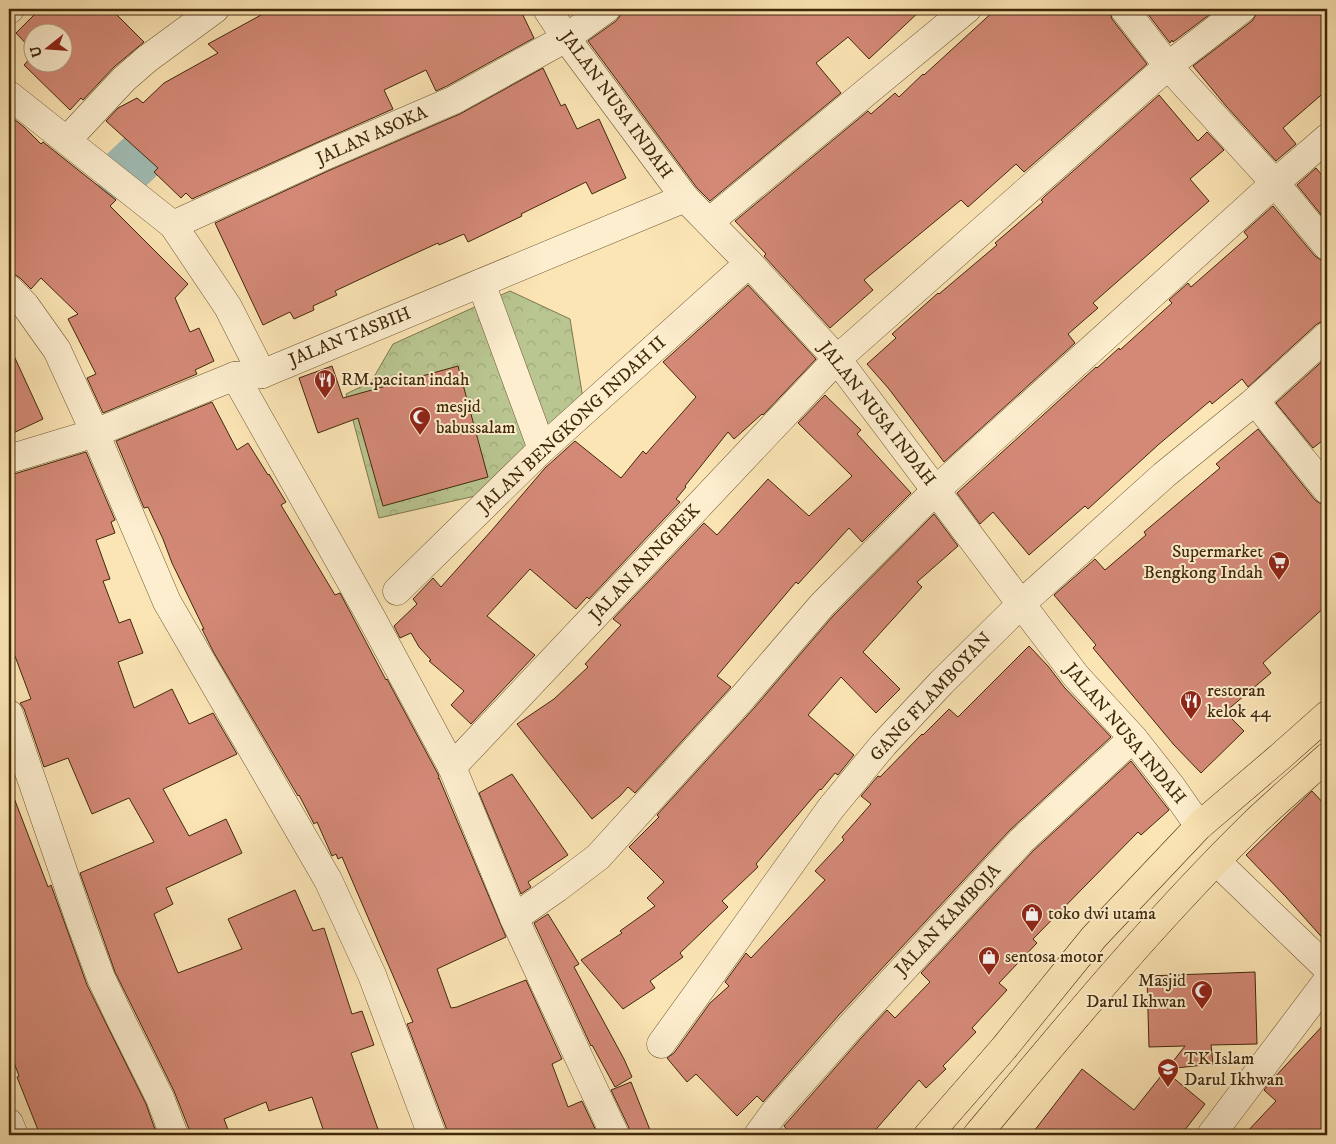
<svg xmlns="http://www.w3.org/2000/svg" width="1336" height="1144" font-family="'IM FELL DW Pica',serif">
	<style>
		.forest { fill: url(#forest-crowns); stroke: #7c784c }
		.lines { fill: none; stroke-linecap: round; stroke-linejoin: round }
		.river { stroke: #a1bdb5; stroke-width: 50 }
		.building { fill: #d48977; stroke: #402908 }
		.minor-casing { stroke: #6f5833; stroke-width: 29 }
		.major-casing { stroke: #402908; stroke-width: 29 }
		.minor { stroke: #fdeecf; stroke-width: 28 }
		.major { stroke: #fce5b5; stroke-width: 28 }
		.labels { text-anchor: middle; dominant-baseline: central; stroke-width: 4; stroke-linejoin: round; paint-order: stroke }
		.street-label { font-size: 18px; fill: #402908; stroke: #fdeecf }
		.poi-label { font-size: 18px; fill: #402908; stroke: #fdeecf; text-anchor: start }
	</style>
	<defs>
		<pattern id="forest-crowns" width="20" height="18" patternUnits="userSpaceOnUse" patternTransform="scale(1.25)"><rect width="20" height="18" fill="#b9c691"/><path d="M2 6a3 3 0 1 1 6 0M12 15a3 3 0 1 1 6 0" fill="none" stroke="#a0aa7c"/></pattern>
	</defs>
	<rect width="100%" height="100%" fill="#fce5b5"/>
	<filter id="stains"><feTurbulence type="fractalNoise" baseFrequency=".004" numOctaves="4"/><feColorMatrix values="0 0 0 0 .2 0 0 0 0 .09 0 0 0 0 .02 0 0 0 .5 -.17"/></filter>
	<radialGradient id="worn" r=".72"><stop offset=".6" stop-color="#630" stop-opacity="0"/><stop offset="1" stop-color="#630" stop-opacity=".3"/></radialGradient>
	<path class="forest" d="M510 291 570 319 585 411 510 488 379 518 346 394 371 382 393 344Z"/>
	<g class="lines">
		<path class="river" d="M121 175 151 147 201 116"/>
	</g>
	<g class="building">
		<path d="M40 9H111L144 42 114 67 83 100 81 98 70 110 24 65 32 56V62H62V32H32V50L16 33Z"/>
		<path d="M272 9H520L534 38 447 86 436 91 426 70 384 90 393 109 316 143 192 199 186 193 181 198 154 172 158 168 106 121 118 108 137 98 143 103 164 83 218 53 208 44Z"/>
		<path d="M621 9H922L869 59 848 37 816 63 841 93 710 201 697 188 588 41 616 21 620 16Z"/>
		<path d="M996 9H1109L1112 19 1147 64 1024 172 1016 164 968 207 961 200 864 280 873 290 830 328 764 256 766 254 735 221 868 111 871 114 895 93 899 97 923 74 924 75Z"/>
		<path d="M1144 9H1217L1173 42 1172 40 1170 43Z"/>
		<path d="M1257 9H1327V90L1283 128 1296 144 1276 161 1226 106 1193 66 1252 21 1256 15Z"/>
		<path d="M543 68 561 106 565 104 577 129 599 119 626 178 592 194 586 182 521 214 522 216 468 242 464 234 439 245 438 243 401 260 335 291 337 295 313 306 314 310 294 319 290 312 263 325 215 223 328 171 460 114Z"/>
		<path d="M1159 95 1198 141 1207 132 1224 150 1190 179 1209 201 1093 303 1098 308 1068 334 1075 343 944 462 889 389 867 364 896 338 892 334 938 293 939 294 997 245 995 243 1043 202 1041 200 1045 196Z"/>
		<path d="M9 115 24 127 41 144 43 142 116 200 110 206 188 284 175 298 190 332 199 328 214 361 195 370 197 374 103 413 87 378 96 374 68 319 78 314 41 278 31 289 20 278 14 274H9Z"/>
		<path d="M1316 168 1327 181V222L1297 185Z"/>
		<path d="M1273 206 1315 256 1321 260 1327 261V321H1323L1317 324 1248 387 1242 379 1212 404 1210 401 1158 445 1088 509 1085 506 1029 555 993 512 980 524 957 493 1096 367 1097 368 1119 348 1120 350 1172 303 1169 300 1188 283 1191 287 1248 237 1244 232Z"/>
		<path d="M748 285 816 359 763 415 762 414 734 439 728 432 685 486 686 487 676 499 680 502 589 599 587 597 576 609 530 569 487 616 535 655 471 724 451 705 464 691 429 661 431 660 419 647 411 633 400 638 394 626 417 604 413 599 433 578 441 587 492 530 545 468 575 441 621 478 643 451 646 454 696 397 663 362Z"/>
		<path d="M9 345 43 419 9 435Z"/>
		<path d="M1327 357V437L1313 448 1276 403Z"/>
		<path d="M332 366 343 398 458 366 488 477 383 506 358 418 318 433 299 378Z"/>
		<path d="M825 395 861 430 857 434 911 493 862 542 849 528 798 584 796 582 717 676 731 687 635 793 628 787 620 796 592 819 517 724 554 699 588 667 585 664 621 625 613 619 704 523 717 535 768 479 809 516 852 476 798 423Z"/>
		<path d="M212 402 237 450 248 443 268 475 269 474 286 502 281 505 335 595 340 593 357 625 386 680 387 679 438 774 439 777 438 779 439 778 506 937 437 969 451 1008 457 1007 526 980 562 1059 552 1064 568 1107 582 1101 598 1135H447V1130L407 1024 413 1022 342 857 338 859 336 854 332 856 317 822 314 824 299 795 298 796 214 653 202 629H204L172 563 163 539 148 507 144 508 116 441Z"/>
		<path d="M1258 429 1315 500 1321 504 1327 505V605L1263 663 1271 673 1225 712 1244 731 1201 773 1174 745 1093 648 1096 645 1054 595 1095 559 1105 570 1146 535 1144 532 1220 468 1216 464Z"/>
		<path d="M86 452 115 520 111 522 115 533 96 540 110 579 103 581 119 623 130 619 143 653 118 662 134 708 172 689 189 724 213 713 237 754 163 789 189 836 226 819 242 853 166 888 173 904 154 914 178 973 242 949 228 919 295 890 313 931 324 928 352 1014 362 1011 374 1045 351 1053 380 1135H325L312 1097 269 1111 266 1102 224 1119 230 1135H189V1129L174 1091 115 972 80 873 154 842 129 798 92 814 68 758 44 767 24 709 20 703 31 699 9 640V474H14Z"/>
		<path d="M934 514 958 546 917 582 922 587 863 652 900 689 876 713 841 677 808 715 854 755 838 775 835 773 821 790 820 789 756 864 758 867 722 901 728 907 680 953 683 957 650 981 655 988 623 1009 581 960 622 933 620 931 655 906 647 898 664 882 629 847 659 817 657 815 755 707 833 616Z"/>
		<path d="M1029 646 1048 666 1064 687 1111 737 1010 830 839 1015 763 1102 757 1096 737 1116 696 1074 687 1082 667 1058 674 1053 710 1003 729 986 725 982 746 953 751 958 825 880 815 871 844 840 842 837 871 804 861 796 878 776 880 777 922 734 923 735 949 709 958 717Z"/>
		<path d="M9 761 15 778 9 780Z"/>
		<path d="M1131 761 1169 810 1141 835 1138 832 1033 939 1037 943 999 983 1007 990 972 1028 976 1032 943 1066 946 1069 926 1088 919 1080 871 1135H792L784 1126 863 1036 887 1010 895 1018 930 982 921 973 1032 852Z"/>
		<path d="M512 774 568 855 528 882 531 887 521 894 479 793Z"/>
		<path d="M11 790 48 887 51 885 87 985 146 1104 157 1135H40L17 1077 19 1076 9 1049V791Z"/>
		<path d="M1312 791 1327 807V943L1286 897 1246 855Z"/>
		<path d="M548 914 579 964 574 967 624 1059 632 1077 615 1087 592 1045 591 1046 534 923Z"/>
		<path d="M1255 972 1257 1044 1211 1045 1213 1064 1167 1069 1185 1046 1149 1047 1147 976Z"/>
		<path d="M1327 1021V1135H1244L1276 1101 1264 1090 1272 1080Z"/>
		<path d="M1082 1069 1134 1110 1165 1071 1205 1104 1181 1135H1031Z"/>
		<path d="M631 1082 652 1135H630L629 1128 611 1090Z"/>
	</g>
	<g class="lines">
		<g class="minor-casing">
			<g id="minor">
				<path d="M547 9 566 38 685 198 749 263 837 359 1021 604 1076 676 1133 738 1171 786 1199 826"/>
				<path d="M1124 9 1168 66 1275 183 1327 246"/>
				<path d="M9 10 10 9"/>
				<path d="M9 95 173 225 228 307 262 374"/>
				<path d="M67 140 124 79 147 59 215 9"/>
				<path d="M709 222 967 9"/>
				<path d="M173 225 322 157 454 100 566 38 606 9"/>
				<path d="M481 283 542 449"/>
				<path d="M9 289 25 305 57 350 95 433 167 602 328 880 372 975 432 1135"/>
				<path d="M1327 336 1255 401 1327 490"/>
				<path d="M235 376 371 617 452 767 514 918 615 1135"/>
				<path d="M9 459 95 433 235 376 262 374 685 198"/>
				<path d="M397 591 542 449 749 263"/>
				<path d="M9 714 60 862 79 918 101 978 121 1020 160 1098 174 1135"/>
				<path d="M452 767 837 359 1168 66 1242 9"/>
				<path d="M1217 862 1327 968"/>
				<path d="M514 918 557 888 598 857 743 697 822 605 936 490 1275 183 1327 138"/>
				<path d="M661 1044 831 808 883 745 941 683 1021 604 1164 475 1255 401"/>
				<path d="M9 1123 14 1135"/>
				<path d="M758 1135 774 1113 851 1026 1021 841 1133 738"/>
				<path d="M1211 1135 1327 981"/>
			</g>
		</g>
		<g class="major-casing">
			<g id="major">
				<path d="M928 1135 1004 1048 1094 937 1199 826 1282 755 1327 715"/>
				<path d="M977 1135C1066 1028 1155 920 1254 823 1278 800 1303 779 1327 757"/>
			</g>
		</g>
		<use href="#minor" class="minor"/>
		<use href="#major" class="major"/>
	</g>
	<defs>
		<g id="restaurant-pin" transform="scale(1.125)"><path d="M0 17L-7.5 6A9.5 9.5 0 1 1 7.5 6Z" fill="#8f2418" stroke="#fdeecf"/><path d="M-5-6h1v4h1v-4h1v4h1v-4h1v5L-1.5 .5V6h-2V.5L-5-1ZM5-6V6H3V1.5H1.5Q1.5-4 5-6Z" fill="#fff"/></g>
		<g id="mosque-pin" transform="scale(1.125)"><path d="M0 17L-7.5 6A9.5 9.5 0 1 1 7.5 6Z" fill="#8f2418" stroke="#fdeecf"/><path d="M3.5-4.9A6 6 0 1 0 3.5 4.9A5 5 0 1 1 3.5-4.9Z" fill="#fff"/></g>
		<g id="supermarket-pin" transform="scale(1.125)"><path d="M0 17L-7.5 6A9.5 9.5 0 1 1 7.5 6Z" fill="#8f2418" stroke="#fdeecf"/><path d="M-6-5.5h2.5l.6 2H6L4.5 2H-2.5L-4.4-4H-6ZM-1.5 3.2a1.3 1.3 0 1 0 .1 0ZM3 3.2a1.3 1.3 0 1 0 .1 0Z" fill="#fff"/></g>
		<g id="shop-pin" transform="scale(1.125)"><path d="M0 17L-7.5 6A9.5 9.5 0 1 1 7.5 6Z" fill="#8f2418" stroke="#fdeecf"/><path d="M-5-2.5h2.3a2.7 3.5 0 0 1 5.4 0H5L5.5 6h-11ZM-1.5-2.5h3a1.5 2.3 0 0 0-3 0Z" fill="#fff"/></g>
		<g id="school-pin" transform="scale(1.125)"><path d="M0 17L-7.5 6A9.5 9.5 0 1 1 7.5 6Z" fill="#8f2418" stroke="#fdeecf"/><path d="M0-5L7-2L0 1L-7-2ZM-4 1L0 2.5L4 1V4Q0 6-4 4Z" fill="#fff"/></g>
	</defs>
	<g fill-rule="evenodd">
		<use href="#restaurant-pin" x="325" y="380"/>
		<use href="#mosque-pin" x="420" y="417"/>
		<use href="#supermarket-pin" x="1279" y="562"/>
		<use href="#restaurant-pin" x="1191" y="701"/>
		<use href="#shop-pin" x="1032" y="914"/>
		<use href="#shop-pin" x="989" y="957"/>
		<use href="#mosque-pin" x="1202" y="991"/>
		<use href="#school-pin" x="1168" y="1069"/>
	</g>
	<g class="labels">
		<g class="street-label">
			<text transform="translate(616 105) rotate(54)">JALAN NUSA INDAH</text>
			<text transform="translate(372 136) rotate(-24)">JALAN ASOKA</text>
			<text transform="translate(350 337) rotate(-22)">JALAN TASBIH</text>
			<text transform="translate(877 414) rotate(52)">JALAN NUSA INDAH</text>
			<text transform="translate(572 425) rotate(-43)">JALAN BENGKONG INDAH II</text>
			<text transform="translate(645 563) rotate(-47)">JALAN ANNGREK</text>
			<text transform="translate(931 697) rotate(-47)">GANG FLAMBOYAN</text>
			<text transform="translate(1125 734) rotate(50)">JALAN NUSA INDAH</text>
			<text transform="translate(948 920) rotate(-47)">JALAN KAMBOJA</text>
		</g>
		<g class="poi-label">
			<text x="341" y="380">RM.pacitan indah</text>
			<text x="436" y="407">mesjid<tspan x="436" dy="21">babussalam</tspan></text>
			<text x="1263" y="552" text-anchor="end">Supermarket<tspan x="1263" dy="21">Bengkong Indah</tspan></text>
			<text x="1207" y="691">restoran<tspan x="1207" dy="21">kelok 44</tspan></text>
			<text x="1048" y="914">toko dwi utama</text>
			<text x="1005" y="957">sentosa motor</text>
			<text x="1186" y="981" text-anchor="end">Masjid<tspan x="1186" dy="21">Darul Ikhwan</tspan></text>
			<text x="1184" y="1059">TK Islam<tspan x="1184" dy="21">Darul Ikhwan</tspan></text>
		</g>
	</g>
	<rect width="1336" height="1144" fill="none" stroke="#fce5b5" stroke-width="30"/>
	<rect x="10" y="10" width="1316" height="1124" fill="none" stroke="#402908" stroke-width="2.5"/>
	<rect x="15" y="15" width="1306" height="1114" fill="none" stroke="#402908"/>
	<g transform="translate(48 48) rotate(253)"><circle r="24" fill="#fdeecf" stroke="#b19f7f"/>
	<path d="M0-4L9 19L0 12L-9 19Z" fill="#8f2418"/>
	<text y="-8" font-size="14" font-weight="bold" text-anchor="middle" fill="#402908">U</text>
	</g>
	<rect width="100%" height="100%" filter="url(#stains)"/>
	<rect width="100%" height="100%" fill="url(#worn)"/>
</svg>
